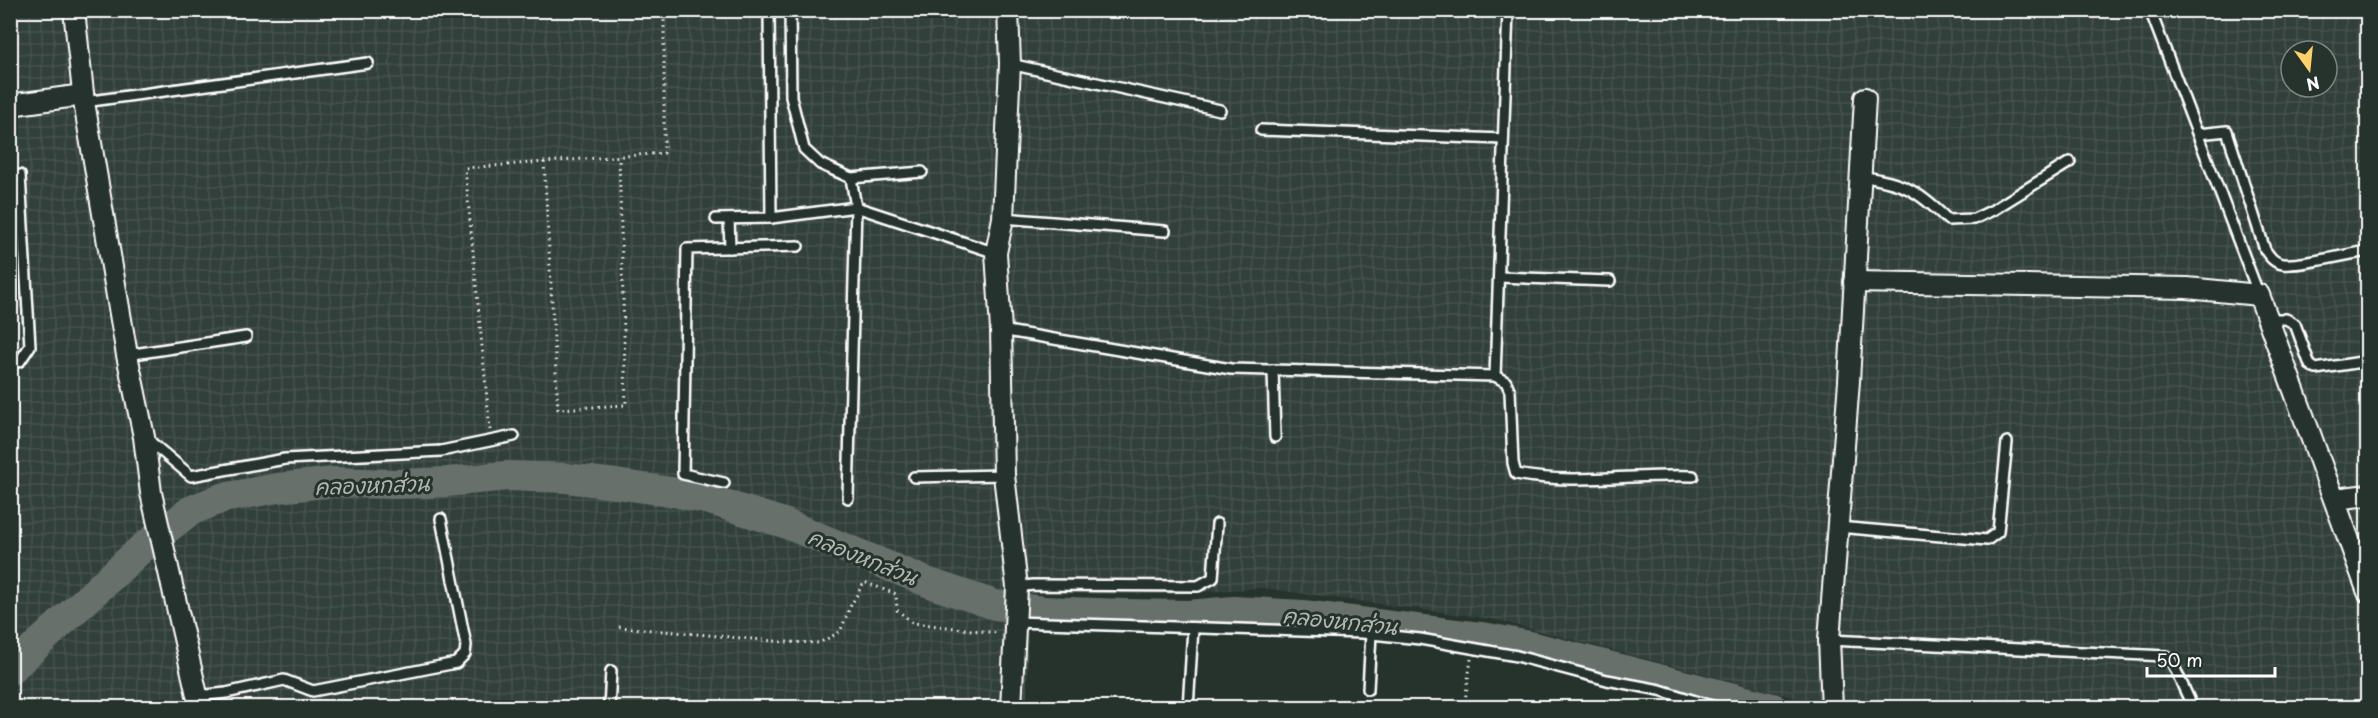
<svg xmlns="http://www.w3.org/2000/svg" width="2378" height="718" font-family="'Playpen Sans','Playpen Sans Thai',sans-serif">
	<style>
		.industrial { fill: url(#industrial-grid); fill-rule: evenodd }
		.lines { fill: none; stroke-linecap: round; stroke-linejoin: round }
		.river { stroke: #67706c; stroke-width: 30 }
		.service-casing { stroke: #fff; stroke-width: 14 }
		.minor-casing { stroke: #fff; stroke-width: 24 }
		.path { stroke: #fff; stroke-width: 3; stroke-dasharray: 1.5 4.5; stroke-linecap: butt }
		.service { stroke: #26332d; stroke-width: 9 }
		.minor { stroke: #26332d; stroke-width: 20 }
		.labels { text-anchor: middle; dominant-baseline: central; stroke-width: 6; stroke-linejoin: round; paint-order: stroke }
		.water-label { font-size: 21px; font-style: italic; fill: #b3b8b6; stroke: #26332d }
	</style>
	<defs>
		<pattern id="industrial-grid" width="8" height="8" patternUnits="userSpaceOnUse" patternTransform="scale(1.5)"><rect width="8" height="8" fill="#333f3a"/><path d="M0 4h8M4 0v8" fill="none" stroke="#47524e"/></pattern>
	</defs>
	<rect width="100%" height="100%" fill="#26332d"/>
	<filter id="ink" filterUnits="userSpaceOnUse"><feTurbulence type="fractalNoise" baseFrequency=".0167" numOctaves="2"/><feDisplacementMap in="SourceGraphic" scale="12" xChannelSelector="R" yChannelSelector="G"/><feConvolveMatrix kernelMatrix="1 2 1 2 8 2 1 2 1" color-interpolation-filters="sRGB"/></filter>
	<g filter="url(#ink)">
		<path class="industrial" d="M10 11H2367V707H1831L1492 619 1262 588 1173 594 1028 593 1027 707H11ZM2291 51H2327V87H2291Z"/>
		<g class="lines">
			<path class="river" d="M10 670 141 549 190 511 222 498 278 488 334 482 395 484 447 482 507 476 566 478 616 484 679 493 713 501 784 523 932 584 995 605 1044 611 1125 614 1188 615 1234 611 1303 615 1488 638 1530 646 1773 708"/>
			<g class="service-casing">
				<g id="service">
					<path d="M769 10 771 218"/>
					<path d="M790 10 791 97 804 149 820 164 851 178 856 207 848 498"/>
					<path d="M2150 10 2259 295"/>
					<path d="M1010 64 1220 110"/>
					<path d="M84 102 368 63"/>
					<path d="M1261 130 1503 139"/>
					<path d="M2198 134 2227 131 2265 250C2270 257 2274 263 2283 264 2301 266 2347 254 2368 251"/>
					<path d="M1860 176C1904 183 1916 189 1948 220L1974 219 1993 210 2070 162"/>
					<path d="M851 178 922 172"/>
					<path d="M1003 218 1165 231"/>
					<path d="M716 219 771 218 856 207 996 253"/>
					<path d="M729 219 730 248"/>
					<path d="M1499 277 1610 281"/>
					<path d="M2268 319H2286L2295 324 2310 365 2316 369 2368 361"/>
					<path d="M1001 330 1231 369 1495 376 1506 382 1510 391 1513 463 1516 474C1573 485 1634 474 1693 476"/>
					<path d="M127 355 246 337"/>
					<path d="M10 365 20 361 30 346 20 175"/>
					<path d="M1273 370 1275 437"/>
					<path d="M1495 376 1508 10"/>
					<path d="M147 439 191 476 285 459 441 451 514 436"/>
					<path d="M914 477 1004 475"/>
					<path d="M724 483 683 474 687 249 798 246"/>
					<path d="M1838 527 1987 540 1998 532 2007 442"/>
					<path d="M1017 587 1033 585 1198 586 1213 578 1217 524"/>
					<path d="M1014 622 1362 633 1420 639 1517 656 1607 680 1660 690 1718 708"/>
					<path d="M1829 640 2166 656 2171 660 2193 708"/>
					<path d="M1368 689 1371 634"/>
					<path d="M197 696 226 693 284 680 313 691 456 663 465 654 466 645 441 519"/>
					<path d="M609 708 611 671"/>
					<path d="M1188 708 1193 628"/>
				</g>
			</g>
			<g class="minor-casing">
				<g id="minor">
					<path d="M74 10 84 102 127 355 144 437 151 493 200 708"/>
					<path d="M1008 10 1010 64 1003 218 996 253 1001 330 1004 475 1017 587 1011 708"/>
					<path d="M10 105 83 95"/>
					<path d="M1854 282 2187 288 2259 295 2368 592"/>
					<path d="M2335 499 2368 495"/>
					<path d="M1832 708 1829 640 1849 381 1865 98"/>
				</g>
			</g>
			<g class="path">
				<path d="M544 162 558 409 626 405 619 156"/>
				<path d="M490 430 465 168 664 153V10"/>
				<path d="M619 627 785 642 819 643 840 632 850 607 864 582 896 594 897 610 913 623 997 633"/>
				<path d="M1464 708 1471 659"/>
			</g>
			<use href="#service" class="service"/>
			<use href="#minor" class="minor"/>
		</g>
	</g>
	<g class="labels">
		<g class="water-label">
			<text transform="translate(372 484) rotate(-2)">คลองหกส่วน</text>
			<text transform="translate(863 556) rotate(22)">คลองหกส่วน</text>
			<text transform="translate(1340 620) rotate(6)">คลองหกส่วน</text>
		</g>
	</g>
	<rect width="2378" height="718" fill="none" stroke="#26332d" stroke-width="36"/>
	<rect x="18" y="18" width="2342" height="682" fill="none" stroke="#fff" stroke-width="2" filter="url(#ink)"/>
	<g transform="translate(2309 69) rotate(165)"><circle r="28" fill="#26332d" stroke="#7d8581" stroke-width="1.5"/>
	<path d="M0-4.5L10 22L0 15L-10 22Z" fill="#ffd166"/>
	<text y="-9" font-size="16" font-weight="bold" text-anchor="middle" fill="#ffffff">N</text>
	</g>
	<path d="M2147 667v9h128v-9" fill="none" stroke="#ffffff" stroke-width="3"/>
	<text x="2156" y="667" font-size="18" fill="#ffffff" stroke="#26332d" stroke-width="4.5" paint-order="stroke">50 m</text>
</svg>
